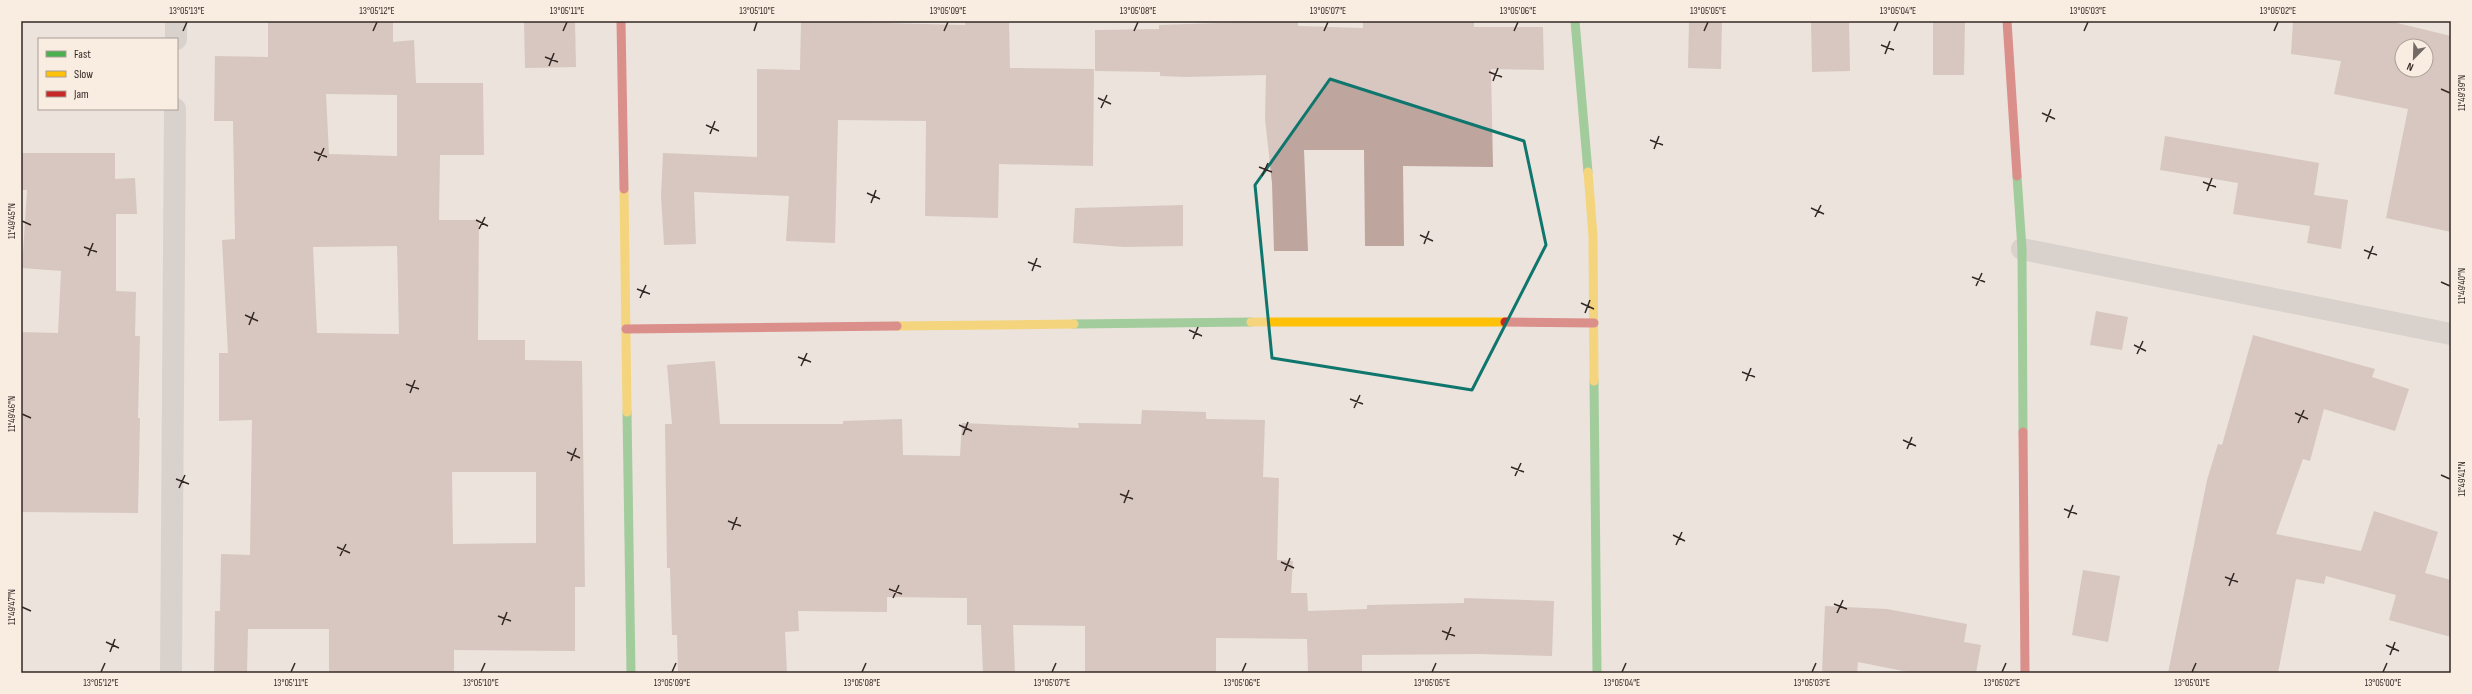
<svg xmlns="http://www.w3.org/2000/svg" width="2472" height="694" font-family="'Sofia Sans Condensed',sans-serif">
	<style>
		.building { fill: #bea59e; fill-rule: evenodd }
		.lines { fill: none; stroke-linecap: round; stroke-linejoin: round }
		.street { stroke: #c3bbb5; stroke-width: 22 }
		.fast { stroke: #4caf50; stroke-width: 9 }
		.slow { stroke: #ffc107; stroke-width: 9 }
		.jam { stroke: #c62828; stroke-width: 9 }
		.marked { fill: none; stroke: #0f766e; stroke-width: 3; stroke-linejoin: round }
		.ticks { fill: none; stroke: #332825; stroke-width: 1.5 }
		.neatline { fill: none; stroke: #332825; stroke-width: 1.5 }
		.ticks-label { font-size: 10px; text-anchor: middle; fill: #332825 }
	</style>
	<rect width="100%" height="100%" fill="#ebe3dc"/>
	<g class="building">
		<path d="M268 21H393V42L414 40 416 83H483L484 155H440L439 220H479L478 340H525V360L582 361 585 587H575V651L454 650V673H329V629H248L247 673H214L215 611H220L221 554 250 555 252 420 219 421V353H228L222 240 235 239 233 121H214L215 56 268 57ZM326 94 397 95V156L329 154ZM397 246 399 334 317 333 313 247ZM452 472H536V543L453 544Z"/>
		<path d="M524 21H575L576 67 525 68Z"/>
		<path d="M801 21 965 25V21H1009L1010 68 1094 69 1093 166 999 164 998 218 925 216 926 121 838 120 835 243 786 241 789 196 694 192 696 244 664 245 661 196 663 153 757 157V69L800 70Z"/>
		<path d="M1276 21H1298V26L1363 28V21H1474V27H1543L1544 70 1491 69 1493 167 1403 166 1404 246H1365L1364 150H1304L1308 251H1274L1272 183 1265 119 1266 75 1185 77 1160 76V72L1095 71V30L1159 29V25Z"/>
		<path d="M1689 21H1722L1721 69 1688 68Z"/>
		<path d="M1811 21H1849L1850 71 1812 72Z"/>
		<path d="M1933 21H1965L1964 75H1933Z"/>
		<path d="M2293 21H2389L2451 36V232L2386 218 2408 109 2334 94 2341 61 2291 54ZM2402 46H2426V70H2402Z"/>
		<path d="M2165 136 2319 163 2314 195 2348 200 2341 249 2307 243 2310 226 2233 214 2238 183 2160 170Z"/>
		<path d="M21 153H115V179L135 178 137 214H116V291L136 292 135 336H140L138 418H140L138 513 21 512V332L58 333 61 271 22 268 27 190H21Z"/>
		<path d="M1183 205V246L1124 247 1073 243 1075 208Z"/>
		<path d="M2096 311 2128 317 2122 350 2090 345Z"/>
		<path d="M2253 335 2375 369 2372 377 2409 389 2395 431 2324 409 2310 461 2303 459 2276 534 2361 551 2374 511 2438 532 2425 573 2451 580V637L2389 620 2396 595 2326 576 2324 584 2296 579 2278 673H2168L2207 480 2218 444 2222 445Z"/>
		<path d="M715 361 720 424H843V421L902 419 903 455 960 456 962 423 1079 428 1078 423 1141 424 1142 410 1206 412V419L1265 420 1263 477 1279 478 1277 560 1293 561 1291 593H1307L1308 611 1367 609V605L1464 603V598L1554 601 1552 656 1479 654 1362 655V673H1308L1307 639 1216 638V673H1085V626L1013 625 1015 673H983L981 625H967V598L887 597V612L798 611 799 631 785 632 787 673H678L677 635H672L670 568H667L665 424H672L667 365Z"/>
		<path d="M2083 570 2120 576 2108 642 2072 635Z"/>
		<path d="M1825 606 1887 609 1967 624 1964 642 1981 645 1976 673H1913L1858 662 1857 673H1822Z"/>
	</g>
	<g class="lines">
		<g class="street">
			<path d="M176 39V21"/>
			<path d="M2022 249 2451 334"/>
			<path d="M171 673 175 109"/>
		</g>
		<g class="fast">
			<path d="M1575 21 1588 172"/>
			<path d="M2017 176 2022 249 2023 432"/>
			<path d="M1074 324 1251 322"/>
			<path d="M1594 381 1597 673"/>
			<path d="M627 412 631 673"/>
		</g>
		<g class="slow">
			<path d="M1588 172 1593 236 1594 381"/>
			<path d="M624 189 627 412"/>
			<path d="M1251 322H1505"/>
			<path d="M897 326 1074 324"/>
		</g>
		<g class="jam">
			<path d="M621 21 624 189"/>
			<path d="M2007 21 2017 176"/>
			<path d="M1505 322 1594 323"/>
			<path d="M626 329 897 326"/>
			<path d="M2023 432 2025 673"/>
		</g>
	</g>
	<path d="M0 0H2472V694H0ZM1330 79 1524 141 1546 245 1472 390 1272 358 1255 185Z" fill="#ebe3dc" fill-opacity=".55" fill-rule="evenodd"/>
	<path class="marked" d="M1330 79 1524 141 1546 245 1472 390 1272 358 1255 185Z"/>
	<path class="ticks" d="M183 31 187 22M373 31 377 22M563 31 567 22M754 31 757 22M944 31 948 22M1134 31 1138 22M1324 31 1328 22M1514 31 1518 22M1704 31 1708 22M1894 31 1898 22M2084 31 2088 22M2274 31 2278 22M1881 45 1894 50M1885 54 1890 41M545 57 558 62M549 66 554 53M1489 72 1502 77M1493 81 1498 68M2441 89 2450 93M1098 98 1111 104M1101 108 1107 95M2042 113 2055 119M2046 122 2051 109M706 125 719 131M710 134 715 121M1650 140 1663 145M1654 149 1659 136M314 152 327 157M318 161 324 148M1259 167 1272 172M1262 176 1268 163M2203 182 2216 187M2207 191 2212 178M867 193 880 199M871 203 876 190M1811 208 1824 214M1815 217 1821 205M476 220 488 226M22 221 31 225M479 229 485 217M1420 235 1433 241M1424 244 1429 231M84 247 97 252M2364 250 2377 255M88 256 93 243M2368 259 2373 246M1028 262 1041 267M1032 271 1037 258M1972 277 1985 282M2441 282 2450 286M1976 286 1982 273M637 289 650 294M640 298 646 285M1581 303 1594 309M1585 313 1590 300M245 315 258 321M249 325 254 312M1189 330 1202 336M1193 339 1198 327M2134 345 2146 351M2137 354 2143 341M798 357 811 362M801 366 807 353M1742 372 1755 377M1746 381 1751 368M406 384 419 389M410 393 415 380M1350 399 1363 404M1354 408 1360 395M2295 413 2308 419M22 414 31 418M2298 423 2304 410M959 425 972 431M963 435 968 422M1903 440 1916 446M1907 449 1912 437M567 452 580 458M571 461 576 448M1511 467 1524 472M2441 475 2450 479M1515 476 1521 463M176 479 189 484M179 488 185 475M1120 494 1133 499M1124 503 1129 490M2064 509 2077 514M2068 518 2073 505M728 521 741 526M732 530 737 517M1673 535 1685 541M1676 545 1682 532M337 547 350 553M340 556 346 544M1281 562 1294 568M1285 571 1290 558M2225 577 2238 582M2229 586 2234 573M889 589 902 594M893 598 899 585M1834 604 1847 609M22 607 31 611M1837 613 1843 600M498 616 511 621M502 625 507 612M1442 631 1455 636M1446 640 1451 627M106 642 119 648M2386 645 2399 651M110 652 115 639M2390 655 2395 642M101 672 105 663M291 672 295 663M481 672 485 663M672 672 676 663M862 672 866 663M1052 672 1056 663M1242 672 1246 663M1432 672 1436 663M1622 672 1626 663M1812 672 1816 663M2002 672 2006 663M2192 672 2196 663M2383 672 2387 663"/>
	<rect width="2472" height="694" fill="none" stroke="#f9ede2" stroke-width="44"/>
	<rect x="38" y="38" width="140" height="72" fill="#f9ede2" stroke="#aa9e96"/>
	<rect x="46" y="51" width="20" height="6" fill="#4caf50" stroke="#aa9e96"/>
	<text x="74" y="58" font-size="12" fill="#332825">Fast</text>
	<rect x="46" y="71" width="20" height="6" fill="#ffc107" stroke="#aa9e96"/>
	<text x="74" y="78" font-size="12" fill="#332825">Slow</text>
	<rect x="46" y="91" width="20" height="6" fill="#c62828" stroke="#aa9e96"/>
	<text x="74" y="98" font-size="12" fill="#332825">Jam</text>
	<g transform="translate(2414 58) rotate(203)"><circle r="19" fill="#f9ede2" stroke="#aa9e96"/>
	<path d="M0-3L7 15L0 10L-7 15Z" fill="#736965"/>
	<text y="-6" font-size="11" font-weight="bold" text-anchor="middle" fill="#332825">N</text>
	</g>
	<rect x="22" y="22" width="2428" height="650" class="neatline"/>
	<g class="ticks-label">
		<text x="187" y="14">13°05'13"E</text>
		<text x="377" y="14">13°05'12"E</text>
		<text x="567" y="14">13°05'11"E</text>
		<text x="757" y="14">13°05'10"E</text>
		<text x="948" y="14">13°05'09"E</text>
		<text x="1138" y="14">13°05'08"E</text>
		<text x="1328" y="14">13°05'07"E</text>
		<text x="1518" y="14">13°05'06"E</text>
		<text x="1708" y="14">13°05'05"E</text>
		<text x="1898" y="14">13°05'04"E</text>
		<text x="2088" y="14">13°05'03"E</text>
		<text x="2278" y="14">13°05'02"E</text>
		<text transform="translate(2461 93) rotate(-90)" y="4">11°49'39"N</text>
		<text transform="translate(11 221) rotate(-90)" y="4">11°49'45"N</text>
		<text transform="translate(2461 286) rotate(-90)" y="4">11°49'40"N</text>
		<text transform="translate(11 414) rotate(-90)" y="4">11°49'46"N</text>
		<text transform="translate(2461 479) rotate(-90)" y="4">11°49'41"N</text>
		<text transform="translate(11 607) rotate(-90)" y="4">11°49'47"N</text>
		<text x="101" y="686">13°05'12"E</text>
		<text x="291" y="686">13°05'11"E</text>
		<text x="481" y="686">13°05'10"E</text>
		<text x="672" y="686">13°05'09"E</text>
		<text x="862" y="686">13°05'08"E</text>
		<text x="1052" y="686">13°05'07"E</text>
		<text x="1242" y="686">13°05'06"E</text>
		<text x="1432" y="686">13°05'05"E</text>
		<text x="1622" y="686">13°05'04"E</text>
		<text x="1812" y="686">13°05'03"E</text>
		<text x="2002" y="686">13°05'02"E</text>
		<text x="2192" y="686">13°05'01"E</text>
		<text x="2383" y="686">13°05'00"E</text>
	</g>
</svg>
